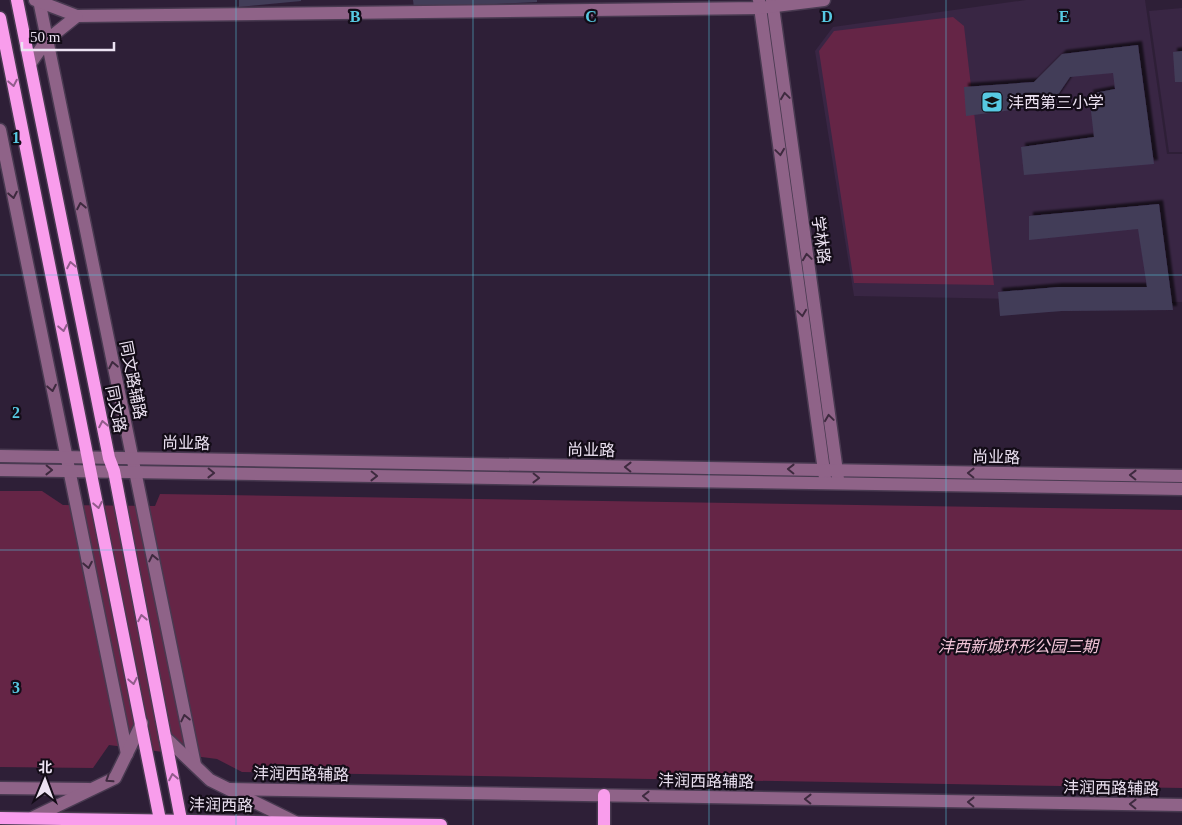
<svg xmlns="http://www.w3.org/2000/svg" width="1182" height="825" font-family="'Times New Roman','Noto Sans SC',serif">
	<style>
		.built { fill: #392644 }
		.green { fill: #652546 }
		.building { fill: #423c59; filter: url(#shadow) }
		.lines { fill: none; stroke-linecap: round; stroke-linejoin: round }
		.minor-casing { stroke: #493a51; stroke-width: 15 }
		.major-casing { stroke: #493a51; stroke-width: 15 }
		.minor { stroke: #8f6388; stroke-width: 12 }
		.major { stroke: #f99dec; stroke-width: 12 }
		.oneway { stroke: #925c8c }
		.oneway2 { stroke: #3e2a3f }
		.grid { fill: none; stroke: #57c9e2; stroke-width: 1; stroke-opacity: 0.55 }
		.labels { text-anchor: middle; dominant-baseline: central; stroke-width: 4.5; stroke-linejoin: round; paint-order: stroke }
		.poi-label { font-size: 16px; fill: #ece2f2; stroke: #130c17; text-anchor: start }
		.street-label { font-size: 16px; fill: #ece2f2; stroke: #130c17 }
		.park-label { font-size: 16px; font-style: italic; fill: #f2c5d8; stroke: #130c17 }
		.grid-label { font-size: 16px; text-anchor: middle; font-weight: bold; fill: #57c9e2; stroke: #130c17; stroke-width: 4.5; stroke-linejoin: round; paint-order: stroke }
	</style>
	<defs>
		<filter id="shadow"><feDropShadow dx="4" dy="-4" stdDeviation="1" flood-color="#0009"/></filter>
	</defs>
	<rect width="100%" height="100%" fill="#2e1f37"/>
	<g class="built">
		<path d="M1026 0H1145L1167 154H1182V302L854 296 815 51 833 27Z"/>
		<path d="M1182 8V152H1169L1149 11Z"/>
	</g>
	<g class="green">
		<path d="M953 17 964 26 994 285 854 283 819 51 834 31Z"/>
		<path d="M0 491H42L63 505 155 506 160 494 1182 510V788L242 772 217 759 109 745 93 768 0 767Z"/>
	</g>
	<g class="building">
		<path d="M239 0H301V1L239 7Z"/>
		<path d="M413 0H537V2L414 8Z"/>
		<path d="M1138 45 1154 164 1024 175 1021 147 1094 137 1089 94 1115 89 1113 73 1070 77 1051 105 966 116 964 87 1034 82 1062 54Z"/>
		<path d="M1182 51V82H1175L1173 52Z"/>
		<path d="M1159 204 1173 310 1062 311 1000 316 998 292 1058 287H1147L1138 229 1029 240V216Z"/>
	</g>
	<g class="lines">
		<g class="minor-casing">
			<g id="minor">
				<path d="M39 0 195 765"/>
				<path d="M759 0 825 478"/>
				<path d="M772 0 838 479"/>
				<path d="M77 16 760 8 824 0"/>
				<path d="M30 64 47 40 77 16 35 0"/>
				<path d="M0 130 127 754"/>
				<path d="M0 456 1182 476"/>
				<path d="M0 470 1182 489"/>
				<path d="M165 737 210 780 297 823"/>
				<path d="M0 788 89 789"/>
				<path d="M229 789 1182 805"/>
				<path d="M32 818 115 778 142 723"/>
			</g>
		</g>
		<g class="major-casing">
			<g id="major">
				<path d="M17 0 109 458 114 471 182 825"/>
				<path d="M0 18 161 825"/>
				<path d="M0 818 441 825"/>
				<path d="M604 825V795"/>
			</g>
		</g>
		<use href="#minor" class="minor"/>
		<use href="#major" class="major"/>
	</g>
	<defs><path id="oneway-chevron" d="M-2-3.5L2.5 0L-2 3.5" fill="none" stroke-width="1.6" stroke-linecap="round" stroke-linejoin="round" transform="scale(1.25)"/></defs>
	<g class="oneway">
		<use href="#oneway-chevron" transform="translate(13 83) rotate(79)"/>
		<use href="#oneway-chevron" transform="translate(71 265) rotate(-101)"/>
		<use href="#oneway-chevron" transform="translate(63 328) rotate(79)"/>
		<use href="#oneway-chevron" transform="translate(103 424) rotate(-101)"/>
		<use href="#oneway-chevron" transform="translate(98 505) rotate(79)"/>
		<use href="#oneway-chevron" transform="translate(142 618) rotate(-101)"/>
		<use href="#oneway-chevron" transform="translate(133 681) rotate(79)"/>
		<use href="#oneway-chevron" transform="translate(173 777) rotate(-101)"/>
	</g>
	<g class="oneway2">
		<use href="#oneway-chevron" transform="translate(785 96) rotate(-98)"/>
		<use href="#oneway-chevron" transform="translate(780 152) rotate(82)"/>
		<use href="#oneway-chevron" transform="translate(13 195) rotate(79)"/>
		<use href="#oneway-chevron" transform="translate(81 206) rotate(-101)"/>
		<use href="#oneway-chevron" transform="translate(807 257) rotate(-98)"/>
		<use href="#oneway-chevron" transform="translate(802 313) rotate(82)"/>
		<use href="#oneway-chevron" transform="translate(113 365) rotate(-101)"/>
		<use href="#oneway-chevron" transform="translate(52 388) rotate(79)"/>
		<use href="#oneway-chevron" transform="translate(829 418) rotate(-98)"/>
		<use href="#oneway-chevron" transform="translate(628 467) rotate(-179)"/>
		<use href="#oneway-chevron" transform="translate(791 469) rotate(-179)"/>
		<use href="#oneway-chevron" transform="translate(49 470) rotate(1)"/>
		<use href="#oneway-chevron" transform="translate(211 473) rotate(1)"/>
		<use href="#oneway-chevron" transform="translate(971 473) rotate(-179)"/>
		<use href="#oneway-chevron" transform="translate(1133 475) rotate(-179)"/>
		<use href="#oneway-chevron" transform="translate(374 476) rotate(1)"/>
		<use href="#oneway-chevron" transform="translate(536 478) rotate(1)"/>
		<use href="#oneway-chevron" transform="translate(153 558) rotate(-102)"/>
		<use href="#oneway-chevron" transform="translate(88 565) rotate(79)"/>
		<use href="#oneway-chevron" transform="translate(185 718) rotate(-102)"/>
		<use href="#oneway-chevron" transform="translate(109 779) rotate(147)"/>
		<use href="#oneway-chevron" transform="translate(646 796) rotate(-179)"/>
		<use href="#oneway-chevron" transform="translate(808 799) rotate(-179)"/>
		<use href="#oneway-chevron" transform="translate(971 802) rotate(-179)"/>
		<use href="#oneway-chevron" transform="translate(1133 804) rotate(-179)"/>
	</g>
	<path class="grid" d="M236 0V825M473 0V825M709 0V825M946 0V825M0 275H1182M0 550H1182"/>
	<defs>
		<g id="school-square" transform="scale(1.125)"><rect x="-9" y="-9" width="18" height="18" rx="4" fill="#57c9e2" stroke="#130c17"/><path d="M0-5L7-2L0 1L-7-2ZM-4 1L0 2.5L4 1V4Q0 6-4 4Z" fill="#111"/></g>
	</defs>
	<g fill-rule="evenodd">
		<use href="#school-square" x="992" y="102"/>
	</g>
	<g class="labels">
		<g class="poi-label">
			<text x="1008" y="102">沣西第三小学</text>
		</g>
		<g class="street-label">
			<text transform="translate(821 240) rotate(82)">学林路</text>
			<text transform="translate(133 380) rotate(79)">同文路辅路</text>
			<text transform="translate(116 409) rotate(79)">同文路</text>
			<text transform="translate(186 443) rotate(1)">尚业路</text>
			<text transform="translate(591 450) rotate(1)">尚业路</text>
			<text transform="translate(996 457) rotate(1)">尚业路</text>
			<text transform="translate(301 774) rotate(1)">沣润西路辅路</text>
			<text transform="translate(706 781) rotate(1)">沣润西路辅路</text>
			<text transform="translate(1111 788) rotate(1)">沣润西路辅路</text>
			<text transform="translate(221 805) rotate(1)">沣润西路</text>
		</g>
		<g class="park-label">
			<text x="1018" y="646">沣西新城环形公园三期</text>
		</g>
	</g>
	<g class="grid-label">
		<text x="355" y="22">B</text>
		<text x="591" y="22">C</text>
		<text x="827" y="22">D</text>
		<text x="1064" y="22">E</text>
		<text x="16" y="143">1</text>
		<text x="16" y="418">2</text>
		<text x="16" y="693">3</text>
	</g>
	<g transform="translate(45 780) rotate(1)" stroke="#130c17" stroke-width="4" paint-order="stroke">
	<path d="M0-4L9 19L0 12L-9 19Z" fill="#ece2f2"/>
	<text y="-8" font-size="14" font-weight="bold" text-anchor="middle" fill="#ece2f2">北</text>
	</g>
	<path d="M22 42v8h92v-8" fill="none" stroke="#ece2f2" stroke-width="2.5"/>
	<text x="30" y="42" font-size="15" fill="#ece2f2" stroke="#130c17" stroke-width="4" paint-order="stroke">50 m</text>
</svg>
